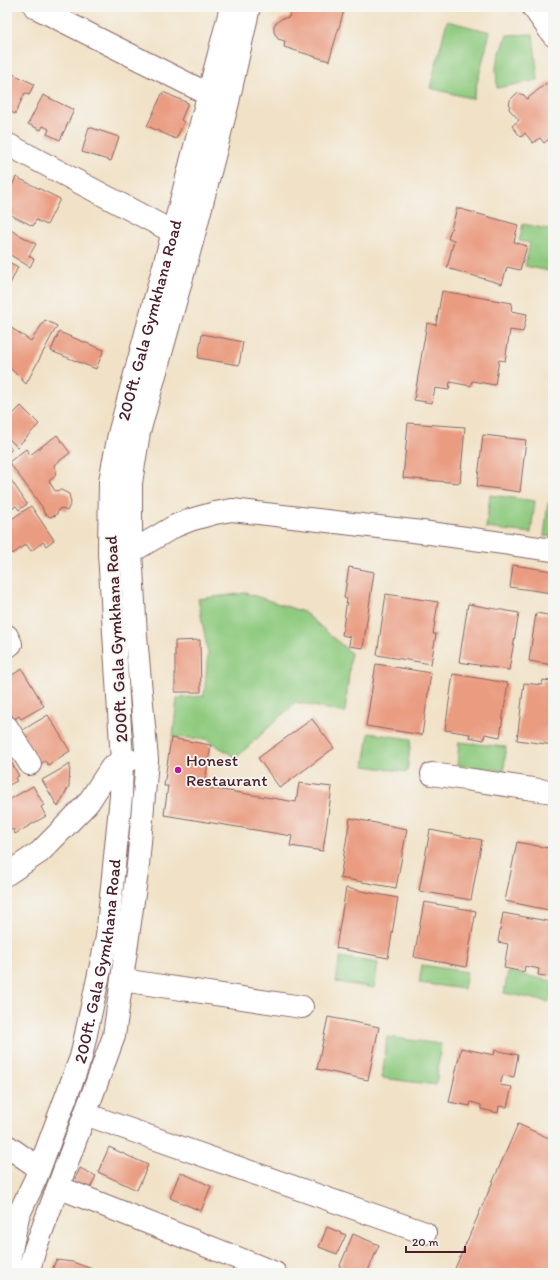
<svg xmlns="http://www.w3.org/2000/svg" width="560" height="1280" font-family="Itim,sans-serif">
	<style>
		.grass { fill: #8fca7f; stroke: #6c7455 }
		.building { fill: #ea9c81 }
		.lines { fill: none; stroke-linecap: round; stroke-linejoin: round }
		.minor-casing { stroke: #846362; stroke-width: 24 }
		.minor { stroke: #fff; stroke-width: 22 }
		.poi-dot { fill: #b5179e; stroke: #f6f6f2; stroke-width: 1.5 }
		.labels { text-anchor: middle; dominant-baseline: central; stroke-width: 3.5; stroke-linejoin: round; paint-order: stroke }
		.street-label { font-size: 17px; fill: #4a1f2b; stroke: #f6f6f2 }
		.poi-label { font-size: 17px; fill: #4a1f2b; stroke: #f6f6f2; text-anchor: start }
	</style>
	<rect width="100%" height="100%" fill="#f6f6f2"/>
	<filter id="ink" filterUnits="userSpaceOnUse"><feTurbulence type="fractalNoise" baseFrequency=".025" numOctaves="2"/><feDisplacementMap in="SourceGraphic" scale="8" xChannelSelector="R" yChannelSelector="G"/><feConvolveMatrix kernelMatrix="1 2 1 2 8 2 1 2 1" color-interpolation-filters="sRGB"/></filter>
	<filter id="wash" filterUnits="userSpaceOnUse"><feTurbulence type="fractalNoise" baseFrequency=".012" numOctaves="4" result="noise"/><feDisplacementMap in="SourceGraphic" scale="16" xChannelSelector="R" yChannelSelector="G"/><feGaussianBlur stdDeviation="0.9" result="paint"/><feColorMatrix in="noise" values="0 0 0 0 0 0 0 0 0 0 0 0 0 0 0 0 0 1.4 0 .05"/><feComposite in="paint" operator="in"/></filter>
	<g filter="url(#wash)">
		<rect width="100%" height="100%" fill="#f1e2c7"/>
		<g class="grass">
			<path d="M447 21 490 32 473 99 430 88Z"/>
			<path d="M533 34 538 80 497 88 496 67 507 35Z"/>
			<path d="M523 224 553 230V253L549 271 525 266 530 243 519 241Z"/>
			<path d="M490 495 535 501 531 533 486 528Z"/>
			<path d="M548 503H553V537L544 536Z"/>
			<path d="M246 593 304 612 351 653 345 713 296 702 236 758 206 739 173 737 177 698 204 696 208 653 198 599Z"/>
			<path d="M369 733 411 739 407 772 364 766Z"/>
			<path d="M459 742 506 747 504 771 457 765Z"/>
			<path d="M340 957 378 963 374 988 336 982Z"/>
			<path d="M422 965 467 972 464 989 419 983Z"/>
			<path d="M508 972 553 981 549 1002 504 993Z"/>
			<path d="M387 1037 441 1044 436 1085 382 1078Z"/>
		</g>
		<g id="blocks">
			<g class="building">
				<path d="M292 7H345L329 61 284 47 285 41 278 39 274 32V25L281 19 289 17Z"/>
				<path d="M7 71 34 84 29 95 25 93 15 114 7 110Z"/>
				<path d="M549 81 553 86V136L544 143 540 138 533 143 525 133 521 137 512 126 519 120 509 109 510 100 517 93 524 95 527 99Z"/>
				<path d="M163 92 188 103 181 120 184 122 176 139 147 126Z"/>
				<path d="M43 95 74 110 60 140 47 134 49 129 43 126 41 130 28 124Z"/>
				<path d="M89 127 119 137 111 161 82 152Z"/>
				<path d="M16 177 60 199 47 225 36 220 33 226 9 214 12 208 7 206V197Z"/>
				<path d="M457 208 518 225 514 242 527 246 520 270 507 267 502 284 447 268 454 240 448 239Z"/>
				<path d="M7 228 36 244 29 256 34 259 30 267 7 253Z"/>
				<path d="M7 261 18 267 10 284 7 282Z"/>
				<path d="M442 291 512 303 511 311 527 314 523 332 510 330 505 361 499 360 495 385 472 381 471 386 450 382 449 390 435 388 432 403 414 400 427 323 436 325Z"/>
				<path d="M45 320 57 326 26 384 7 365V325L31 341Z"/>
				<path d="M59 332 104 350 96 369 51 351Z"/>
				<path d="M202 334 243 342 239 365 198 358Z"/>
				<path d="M21 406 39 424 17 447 7 437V420Z"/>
				<path d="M408 423 465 427 460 483 403 478Z"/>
				<path d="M57 435 70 453 54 465 56 471 55 476 49 481 55 491 61 490 69 494 71 503 67 511 60 508 56 515 50 517 44 513 42 507 9 462 26 449 30 455Z"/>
				<path d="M483 435 526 440 520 492 477 486Z"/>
				<path d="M7 443 12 449 7 454Z"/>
				<path d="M7 474 27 504 19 510 16 506 7 512Z"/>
				<path d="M31 506 54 540 46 546 43 542 31 551 26 544 13 554 10 549 7 551V522Z"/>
				<path d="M513 565 553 571 552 593 510 587Z"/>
				<path d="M349 567 374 572 363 648 349 646 350 637 342 635 347 599 344 598Z"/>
				<path d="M386 594 438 602 433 634H436L431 664 377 655Z"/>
				<path d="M468 604 519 613 509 670 459 662Z"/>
				<path d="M536 613 553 616V665L529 661Z"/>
				<path d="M200 640 201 692H175V641Z"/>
				<path d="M376 664 431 673 422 735 366 726Z"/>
				<path d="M22 669 44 706 21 719 19 716 14 719 7 706V678Z"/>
				<path d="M453 674 508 683 500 737 485 734 484 740 469 737 470 734 445 730Z"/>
				<path d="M543 680 553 681V745L517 740 524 683 542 685Z"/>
				<path d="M48 715 70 751 48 765 45 761 41 764 21 731Z"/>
				<path d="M312 719 334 748 280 788 258 758Z"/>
				<path d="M171 738 211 745 204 787 296 802 299 783 332 787 323 851 290 846 292 836 164 815 168 786H164Z"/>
				<path d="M7 755 19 776 15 778 17 781 7 786Z"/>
				<path d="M70 764 69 786 58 807 42 780Z"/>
				<path d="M33 786 44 805 41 807 46 816 15 834 13 829 9 832 7 828V801Z"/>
				<path d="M350 818 407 829 396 888 340 878Z"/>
				<path d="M430 830 482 840 471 900 419 891Z"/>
				<path d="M517 842 553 849V911L505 901Z"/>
				<path d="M346 888 398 898 388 958 336 948Z"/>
				<path d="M424 902 476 911 466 967 414 957Z"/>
				<path d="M503 913 553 922V966L551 977 538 975 539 969 525 966 524 972 504 968 508 944 498 942Z"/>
				<path d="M328 1017 379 1027 368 1080 317 1069Z"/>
				<path d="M461 1048 494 1055 495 1050 518 1055 514 1077 503 1075 500 1085 512 1087 507 1107 499 1106 498 1113 481 1109V1105L471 1102 470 1106 449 1102Z"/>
				<path d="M518 1124 553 1140V1273H453Z"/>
				<path d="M109 1147 148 1165 137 1190 98 1172Z"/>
				<path d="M80 1168 96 1176 88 1192 72 1185Z"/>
				<path d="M180 1172 211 1186 201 1211 170 1198Z"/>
				<path d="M327 1227 346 1235 337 1254 319 1247Z"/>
				<path d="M353 1234 379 1245 367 1273H337Z"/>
				<path d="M56 1260 73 1262 94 1270 93 1273H51Z"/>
			</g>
		</g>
	</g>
	<g filter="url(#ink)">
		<use href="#blocks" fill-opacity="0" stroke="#846362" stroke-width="1"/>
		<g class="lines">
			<g class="minor-casing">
				<g id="minor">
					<path d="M35 7 208 94"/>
					<path d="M533 7 553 35"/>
					<path d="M7 144 173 232"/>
					<path d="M120 552H131L175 526 190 520 215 513 232 510 430 533 553 550"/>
					<path d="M7 636 11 644 7 647"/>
					<path d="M7 727 30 764"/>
					<path d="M432 774 553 792"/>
					<path d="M7 874 40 852 88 803 111 768 122 760H129"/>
					<path d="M122 980 302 1007"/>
					<path d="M85 1114 425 1233"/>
					<path d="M7 1146 39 1168"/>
					<path d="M58 1187 275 1273"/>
					<path id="s1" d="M7 1270 18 1216 36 1178 81 1057 107 937 121 796 122 760 109 553 110 481 119 434 173 232 231 7"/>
					<path d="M28 1273 35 1249 114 1036 138 865 147 760 136 636 131 552V483L139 432 193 238 228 102 249 7"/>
				</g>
			</g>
			<use href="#minor" class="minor"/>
		</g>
	</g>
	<circle class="poi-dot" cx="178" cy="770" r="4"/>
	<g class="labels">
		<g class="street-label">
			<text stroke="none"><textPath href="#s1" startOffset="972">200ft. Gala Gymkhana Road</textPath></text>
			<text transform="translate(116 639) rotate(-93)">200ft. Gala Gymkhana Road</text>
			<text stroke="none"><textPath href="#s1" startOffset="324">200ft. Gala Gymkhana Road</textPath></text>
		</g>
		<g class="poi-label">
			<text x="186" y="760">Honest<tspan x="186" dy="20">Restaurant</tspan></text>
		</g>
	</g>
	<rect width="560" height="1280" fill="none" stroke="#f6f6f2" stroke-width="24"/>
	<path d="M406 1246v6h59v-6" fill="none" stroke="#4a1f2b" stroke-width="2"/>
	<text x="412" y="1246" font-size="12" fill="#4a1f2b" stroke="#f6f6f2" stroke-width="3" paint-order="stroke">20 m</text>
</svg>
